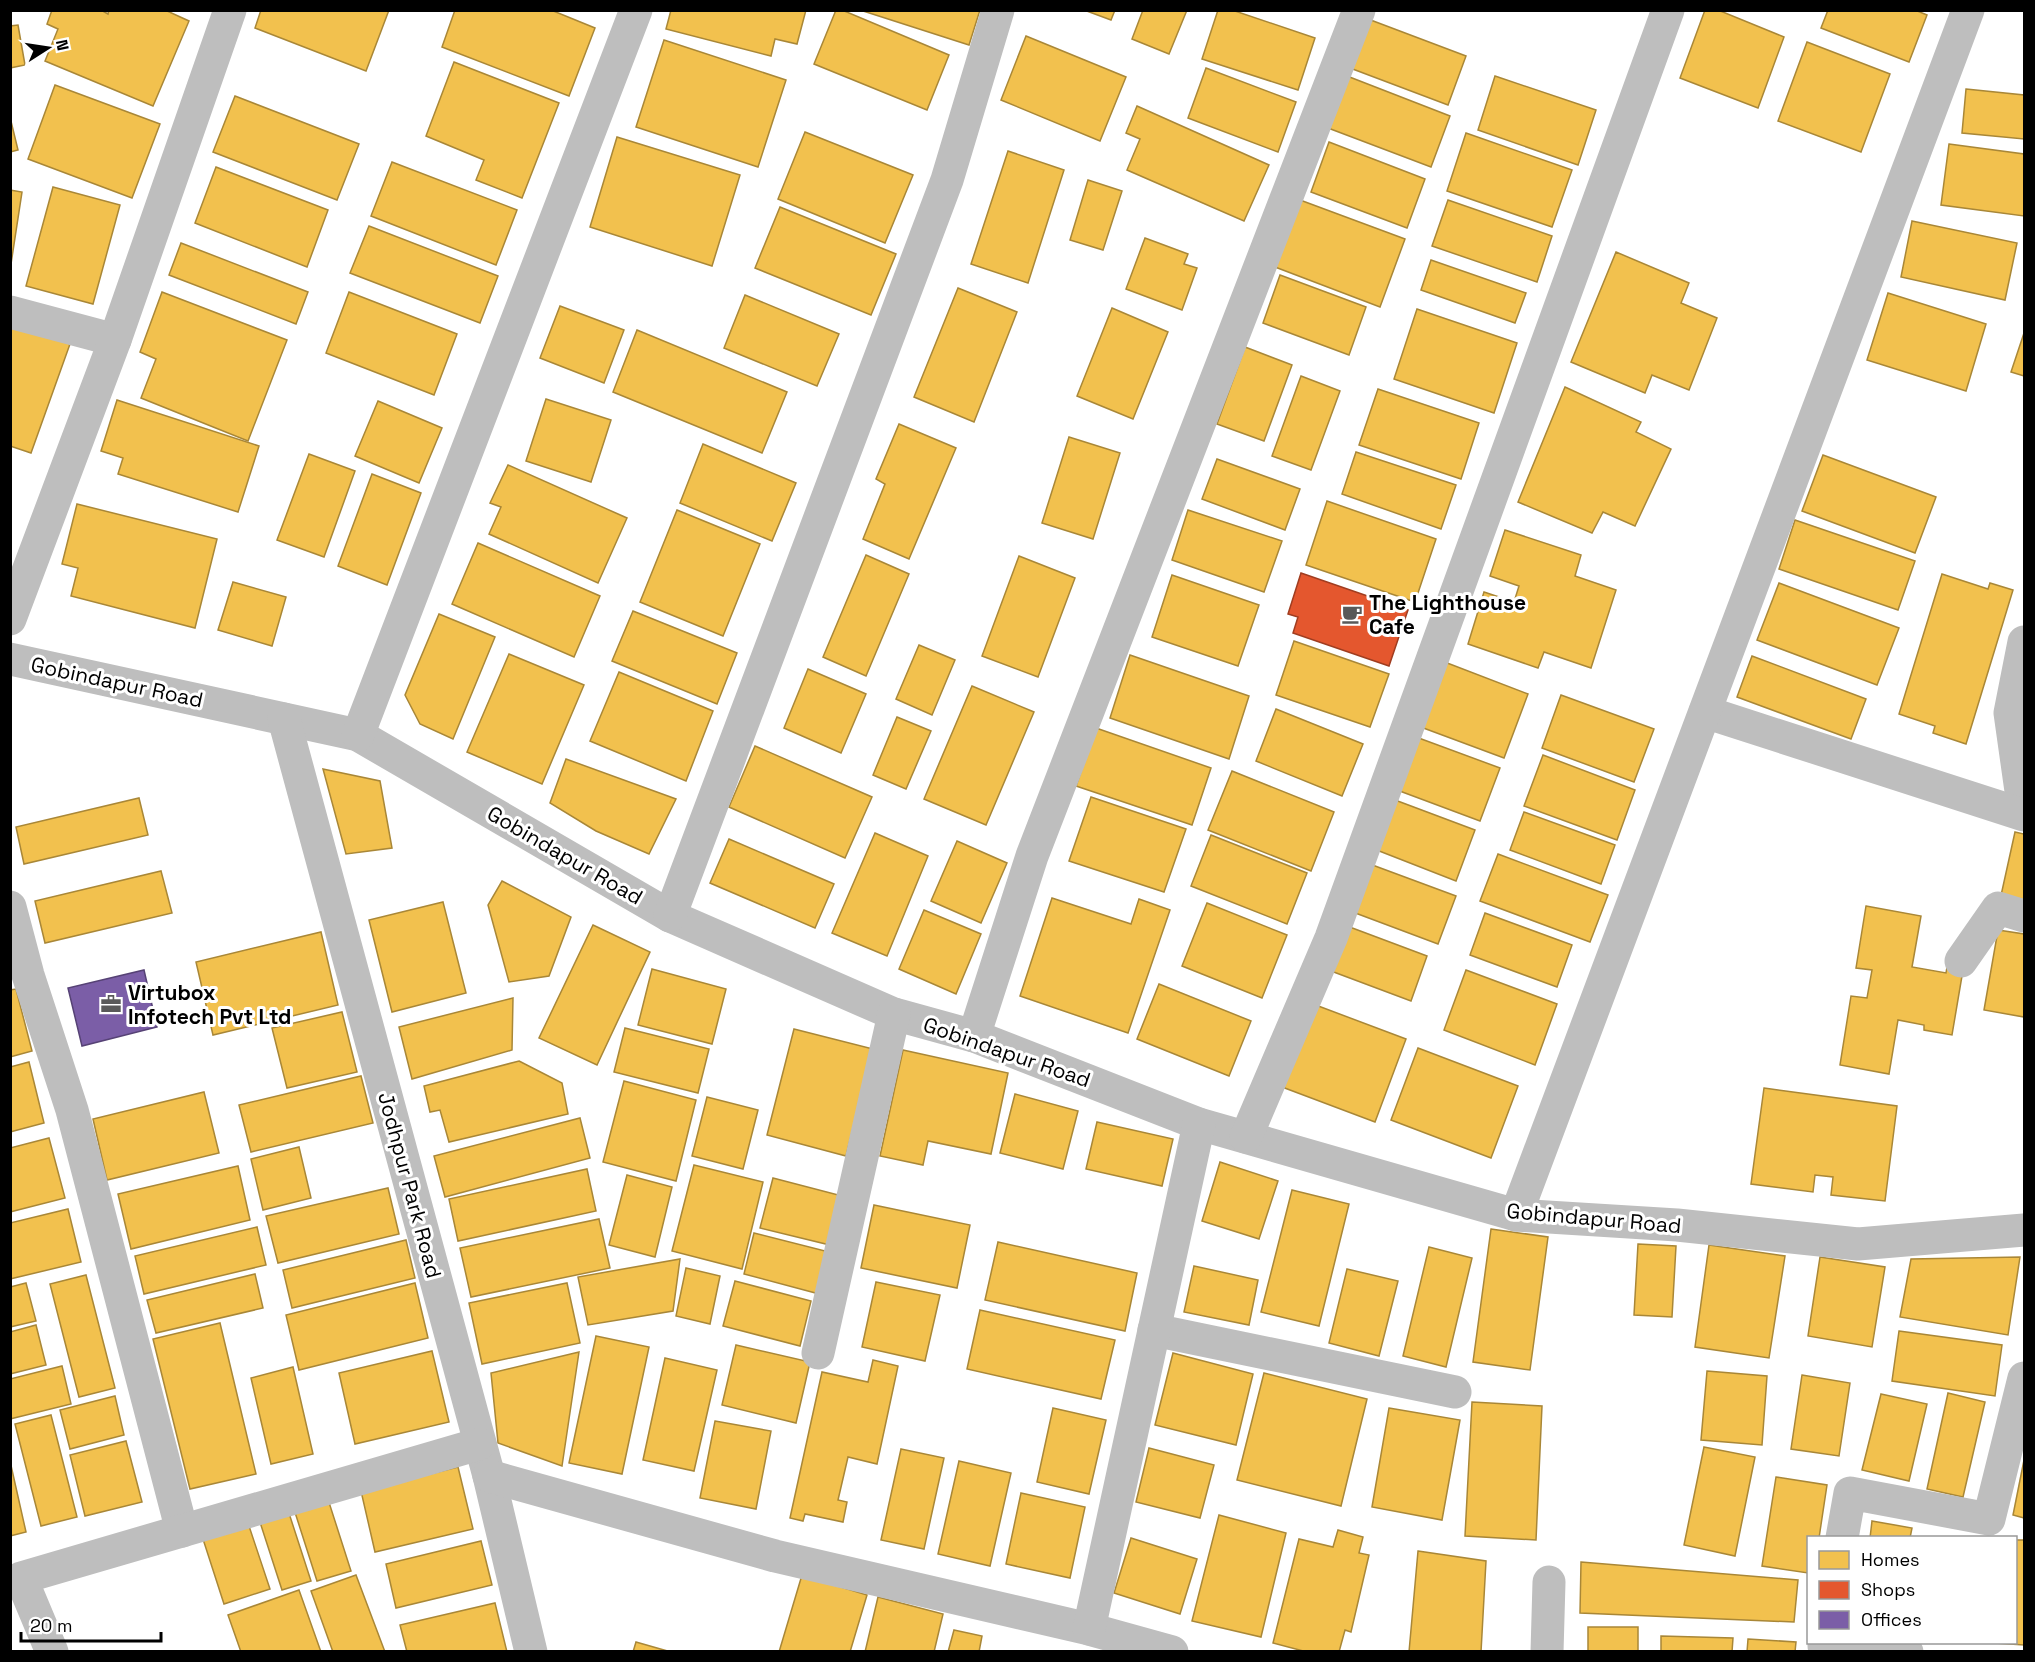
<svg xmlns="http://www.w3.org/2000/svg" width="2035" height="1662" font-family="'Space Grotesk',sans-serif">
	<style>
		.homes { fill: #f2c14e; stroke: #a98737; stroke-width: 1.5 }
		.shops { fill: #e4572e; stroke: #a03d20; stroke-width: 1.5 }
		.offices { fill: #7b5ea7; stroke: #564275; stroke-width: 1.5 }
		.lines { fill: none; stroke-linecap: round; stroke-linejoin: round }
		.street { stroke: #bebebe; stroke-width: 33 }
		.labels { text-anchor: middle; dominant-baseline: central; stroke-width: 6; stroke-linejoin: round; paint-order: stroke }
		.poi-label { font-size: 21px; font-weight: bold; fill: #000; stroke: #fff; text-anchor: start }
		.street-label { font-size: 21px; fill: #000; stroke: #fff }
	</style>
	<rect width="100%" height="100%" fill="#fff"/>
	<g class="homes">
		<path d="M52 10H101L108 14 109 10H165L189 21 153 106 45 61 58 29 47 24Z"/>
		<path d="M261 10H389L366 71 255 28Z"/>
		<path d="M455 10H551L595 28 569 96 442 47Z"/>
		<path d="M671 10H806L797 44 775 39 771 56 666 29Z"/>
		<path d="M836 10H842L949 55 927 110 814 64Z"/>
		<path d="M860 10H980L969 45Z"/>
		<path d="M1084 10H1115L1111 20Z"/>
		<path d="M1143 10H1187L1169 54 1132 39Z"/>
		<path d="M1218 10H1232L1315 38 1298 90 1202 59Z"/>
		<path d="M1705 10H1718L1784 37 1758 108 1680 78Z"/>
		<path d="M1828 10H1915L1927 15 1909 62 1821 28Z"/>
		<path d="M1368 19 1466 56 1448 105 1350 68Z"/>
		<path d="M18 25 25 65 10 68V26Z"/>
		<path d="M1026 36 1126 77 1100 141 1001 100Z"/>
		<path d="M664 40 786 80 758 167 636 127Z"/>
		<path d="M1807 42 1890 74 1861 152 1778 121Z"/>
		<path d="M454 62 559 103 522 198 476 180 484 160 426 136Z"/>
		<path d="M1206 68 1296 102 1278 152 1188 118Z"/>
		<path d="M1347 76 1450 116 1431 167 1328 128Z"/>
		<path d="M1495 76 1596 110 1578 165 1478 130Z"/>
		<path d="M55 85 160 124 132 198 28 159Z"/>
		<path d="M1966 89 2024 95V139L1962 133Z"/>
		<path d="M235 96 359 144 337 200 213 152Z"/>
		<path d="M1137 106 1269 165 1244 221 1127 170 1140 139 1126 133Z"/>
		<path d="M10 117 18 150 10 152Z"/>
		<path d="M805 132 913 175 885 243 778 199Z"/>
		<path d="M1466 133 1572 170 1552 227 1447 191Z"/>
		<path d="M617 137 740 175 712 266 590 227Z"/>
		<path d="M1329 142 1425 179 1407 228 1311 192Z"/>
		<path d="M1949 144 2024 154V216L1941 205Z"/>
		<path d="M1008 151 1064 170 1028 283 971 264Z"/>
		<path d="M392 162 517 210 496 265 371 216Z"/>
		<path d="M216 167 328 210 307 267 195 223Z"/>
		<path d="M1088 180 1122 191 1103 250 1070 240Z"/>
		<path d="M53 187 120 205 93 304 26 286Z"/>
		<path d="M10 190 22 192 11 264H10Z"/>
		<path d="M1300 200 1405 239 1380 307 1275 267Z"/>
		<path d="M1448 200 1552 236 1537 282 1432 246Z"/>
		<path d="M780 207 896 254 871 315 755 268Z"/>
		<path d="M1912 221 2017 243 2005 300 1901 277Z"/>
		<path d="M369 226 498 276 480 323 350 273Z"/>
		<path d="M1145 238 1188 254 1184 264 1197 268 1182 310 1126 289Z"/>
		<path d="M181 243 308 292 296 324 169 275Z"/>
		<path d="M1616 252 1689 283 1681 303 1717 318 1689 390 1652 375 1645 393 1571 362Z"/>
		<path d="M1431 260 1526 293 1515 323 1421 290Z"/>
		<path d="M1280 275 1366 307 1349 355 1263 323Z"/>
		<path d="M958 288 1017 312 974 422 914 397Z"/>
		<path d="M162 292 287 340 248 441 141 398 156 359 140 352Z"/>
		<path d="M349 292 457 334 434 395 326 353Z"/>
		<path d="M1888 293 1986 324 1966 391 1867 360Z"/>
		<path d="M745 295 839 334 817 386 724 348Z"/>
		<path d="M560 306 624 330 604 383 540 358Z"/>
		<path d="M1112 308 1168 332 1133 419 1077 396Z"/>
		<path d="M1417 309 1517 343 1494 413 1394 379Z"/>
		<path d="M10 323 70 344 31 453 10 446Z"/>
		<path d="M637 330 787 392 762 453 613 392Z"/>
		<path d="M2024 333V376L2011 372Z"/>
		<path d="M1245 347 1292 365 1264 441 1217 424Z"/>
		<path d="M1301 376 1340 391 1311 470 1272 456Z"/>
		<path d="M1565 387 1641 422 1636 432 1671 449 1635 526 1603 512 1592 533 1518 502Z"/>
		<path d="M1378 389 1479 423 1461 479 1359 445Z"/>
		<path d="M546 399 611 420 591 482 526 461Z"/>
		<path d="M117 400 259 446 238 512 118 474 123 458 101 451Z"/>
		<path d="M378 401 442 428 419 483 355 456Z"/>
		<path d="M899 424 956 448 909 559 863 539 885 484 876 479Z"/>
		<path d="M1069 437 1120 453 1093 539 1042 523Z"/>
		<path d="M703 444 796 483 772 541 680 503Z"/>
		<path d="M1356 452 1456 485 1441 529 1342 494Z"/>
		<path d="M309 454 355 471 324 557 277 540Z"/>
		<path d="M1823 455 1936 497 1915 553 1802 511Z"/>
		<path d="M1217 459 1300 489 1285 530 1202 499Z"/>
		<path d="M508 465 627 518 598 583 489 534 501 507 490 503Z"/>
		<path d="M372 474 421 493 387 585 338 566Z"/>
		<path d="M1327 501 1436 539 1415 602 1306 565Z"/>
		<path d="M77 504 217 539 195 628 71 596 78 568 62 564Z"/>
		<path d="M677 510 760 544 723 636 640 602Z"/>
		<path d="M1188 510 1282 541 1264 592 1172 560Z"/>
		<path d="M1795 520 1915 561 1898 610 1779 569Z"/>
		<path d="M1505 530 1581 555 1575 576 1616 590 1591 668 1544 652 1538 668 1468 644 1484 592 1514 602 1519 586 1490 576Z"/>
		<path d="M478 543 600 596 574 657 452 604Z"/>
		<path d="M866 555 909 574 866 676 823 657Z"/>
		<path d="M1019 556 1075 578 1038 677 982 656Z"/>
		<path d="M1942 574 1988 589 1990 583 2013 590 1966 744 1933 733 1935 726 1899 714Z"/>
		<path d="M1172 575 1259 605 1238 666 1152 637Z"/>
		<path d="M233 582 286 597 272 646 218 630Z"/>
		<path d="M1779 583 1899 628 1877 685 1757 640Z"/>
		<path d="M633 611 737 653 717 704 612 661Z"/>
		<path d="M439 614 495 637 453 739 420 724 405 695Z"/>
		<path d="M1294 641 1389 674 1370 727 1276 695Z"/>
		<path d="M919 645 955 660 932 715 896 699Z"/>
		<path d="M509 654 584 685 542 784 467 752Z"/>
		<path d="M1130 655 1249 696 1229 759 1110 718Z"/>
		<path d="M1752 656 1866 699 1851 739 1737 697Z"/>
		<path d="M1442 661 1528 694 1504 758 1418 726Z"/>
		<path d="M808 669 866 694 841 753 784 728Z"/>
		<path d="M619 672 713 711 686 781 590 741Z"/>
		<path d="M972 686 1034 712 986 825 924 799Z"/>
		<path d="M1561 695 1654 729 1634 782 1542 748Z"/>
		<path d="M1276 709 1363 744 1342 796 1256 761Z"/>
		<path d="M897 717 931 731 906 789 873 775Z"/>
		<path d="M1096 728 1211 768 1192 825 1076 786Z"/>
		<path d="M1416 737 1500 768 1480 821 1397 790Z"/>
		<path d="M755 746 872 797 845 858 729 807Z"/>
		<path d="M1543 755 1635 790 1617 840 1524 806Z"/>
		<path d="M566 759 676 799 649 854 596 831 550 803Z"/>
		<path d="M323 769 380 781 392 848 346 854Z"/>
		<path d="M1232 771 1334 812 1311 871 1208 830Z"/>
		<path d="M1091 797 1186 829 1164 892 1069 861Z"/>
		<path d="M1387 797 1475 830 1456 881 1369 847Z"/>
		<path d="M139 798 148 835 24 864 16 827Z"/>
		<path d="M1524 812 1615 845 1601 884 1510 850Z"/>
		<path d="M2015 832 2024 834V906L2000 900Z"/>
		<path d="M875 833 928 856 887 956 832 933Z"/>
		<path d="M1211 835 1307 873 1287 924 1191 886Z"/>
		<path d="M729 839 834 884 815 928 710 883Z"/>
		<path d="M957 841 1007 863 981 923 931 901Z"/>
		<path d="M1498 854 1608 895 1590 942 1480 901Z"/>
		<path d="M1367 863 1456 896 1438 944 1350 911Z"/>
		<path d="M161 871 172 913 45 943 35 901Z"/>
		<path d="M502 881 571 917 549 976 509 982 488 905Z"/>
		<path d="M1052 898 1131 924 1139 899 1170 910 1128 1033 1020 996Z"/>
		<path d="M443 902 466 993 392 1012 369 920Z"/>
		<path d="M1207 903 1287 935 1262 998 1182 966Z"/>
		<path d="M1866 906 1921 916 1912 967 1946 973 1947 967 1963 970 1952 1035 1924 1030V1025L1898 1020 1889 1074 1840 1065 1851 996 1867 998 1872 970 1856 968Z"/>
		<path d="M924 910 981 934 956 994 899 969Z"/>
		<path d="M1485 913 1572 945 1557 987 1470 955Z"/>
		<path d="M1339 923 1427 956 1411 1001 1323 968Z"/>
		<path d="M593 925 650 952 597 1065 539 1038Z"/>
		<path d="M1998 930 2024 934V1017L1984 1010Z"/>
		<path d="M321 932 338 1005 213 1035 196 962Z"/>
		<path d="M652 969 726 989 712 1044 638 1025Z"/>
		<path d="M1466 970 1557 1004 1535 1065 1444 1030Z"/>
		<path d="M1159 984 1251 1021 1229 1076 1137 1039Z"/>
		<path d="M16 989 32 1051 10 1057V990Z"/>
		<path d="M513 998 512 1050 412 1079 399 1027Z"/>
		<path d="M1313 1004 1406 1039 1375 1122 1282 1087Z"/>
		<path d="M342 1012 357 1072 287 1088 272 1028Z"/>
		<path d="M625 1028 709 1049 698 1093 614 1072Z"/>
		<path d="M794 1029 873 1049 846 1156 767 1135Z"/>
		<path d="M1418 1048 1518 1086 1491 1158 1391 1120Z"/>
		<path d="M903 1050 1008 1073 991 1154 928 1141 923 1165 880 1156Z"/>
		<path d="M519 1061 562 1083 568 1114 449 1142 440 1110 430 1112 424 1086Z"/>
		<path d="M29 1062 44 1123 10 1132V1067Z"/>
		<path d="M361 1076 373 1123 251 1152 239 1105Z"/>
		<path d="M624 1081 696 1100 676 1181 603 1162Z"/>
		<path d="M1764 1088 1897 1106 1885 1201 1831 1195 1833 1177 1815 1175 1813 1192 1751 1184Z"/>
		<path d="M204 1092 219 1153 107 1180 93 1119Z"/>
		<path d="M1015 1094 1078 1111 1063 1169 1000 1153Z"/>
		<path d="M707 1097 758 1110 743 1169 692 1156Z"/>
		<path d="M580 1118 590 1158 445 1197 434 1156Z"/>
		<path d="M1097 1122 1173 1139 1162 1186 1086 1169Z"/>
		<path d="M49 1138 65 1198 10 1212V1148Z"/>
		<path d="M299 1147 311 1198 263 1210 251 1159Z"/>
		<path d="M1220 1162 1278 1181 1259 1239 1202 1221Z"/>
		<path d="M694 1165 763 1182 742 1269 672 1251Z"/>
		<path d="M238 1166 250 1220 131 1249 118 1194Z"/>
		<path d="M587 1169 596 1211 458 1241 449 1199Z"/>
		<path d="M627 1175 672 1187 655 1257 609 1245Z"/>
		<path d="M773 1178 846 1197 834 1246 760 1228Z"/>
		<path d="M388 1188 399 1234 278 1263 266 1216Z"/>
		<path d="M1292 1190 1349 1204 1319 1326 1261 1312Z"/>
		<path d="M874 1205 970 1225 957 1288 861 1268Z"/>
		<path d="M68 1209 81 1262 10 1279V1223Z"/>
		<path d="M599 1219 610 1268 471 1297 460 1248Z"/>
		<path d="M257 1227 266 1265 144 1294 135 1256Z"/>
		<path d="M1491 1229 1548 1237 1530 1370 1473 1362Z"/>
		<path d="M754 1233 833 1253 823 1295 744 1274Z"/>
		<path d="M406 1240 415 1278 292 1308 283 1270Z"/>
		<path d="M998 1242 1137 1273 1125 1331 985 1300Z"/>
		<path d="M1638 1244 1676 1246 1672 1317 1634 1315Z"/>
		<path d="M1709 1245 1785 1256 1769 1358 1695 1347Z"/>
		<path d="M1429 1247 1472 1258 1446 1367 1403 1356Z"/>
		<path d="M1820 1257 1885 1267 1872 1347 1808 1336Z"/>
		<path d="M2020 1257 2008 1335 1900 1317 1911 1259Z"/>
		<path d="M680 1259 673 1311 588 1325 578 1277Z"/>
		<path d="M1194 1266 1258 1280 1249 1325 1184 1312Z"/>
		<path d="M686 1268 720 1276 710 1324 676 1316Z"/>
		<path d="M1347 1269 1398 1281 1379 1356 1329 1343Z"/>
		<path d="M255 1274 263 1308 156 1333 147 1300Z"/>
		<path d="M86 1275 115 1388 79 1397 50 1284Z"/>
		<path d="M735 1281 811 1301 800 1346 723 1326Z"/>
		<path d="M876 1282 940 1295 925 1361 862 1347Z"/>
		<path d="M26 1283 36 1321 10 1327V1287Z"/>
		<path d="M415 1283 428 1338 299 1370 286 1315Z"/>
		<path d="M567 1283 580 1343 482 1364 469 1303Z"/>
		<path d="M980 1310 1115 1340 1101 1399 967 1369Z"/>
		<path d="M220 1323 256 1474 190 1489 153 1339Z"/>
		<path d="M36 1325 46 1365 10 1374V1332Z"/>
		<path d="M1899 1331 2002 1345 1995 1396 1892 1381Z"/>
		<path d="M596 1336 649 1347 622 1474 569 1463Z"/>
		<path d="M736 1345 810 1362 796 1423 722 1405Z"/>
		<path d="M432 1351 449 1422 355 1444 339 1373Z"/>
		<path d="M579 1352 562 1466 498 1443 491 1373Z"/>
		<path d="M1173 1353 1253 1374 1236 1445 1155 1425Z"/>
		<path d="M665 1358 717 1370 694 1471 643 1460Z"/>
		<path d="M873 1360 898 1366 877 1464 848 1457 838 1500 847 1502 843 1522 805 1514 803 1521 790 1518 822 1372 868 1382Z"/>
		<path d="M62 1366 71 1404 10 1419V1379Z"/>
		<path d="M293 1367 313 1454 271 1464 251 1378Z"/>
		<path d="M1707 1371 1767 1376 1762 1445 1701 1440Z"/>
		<path d="M1264 1373 1367 1399 1341 1506 1237 1480Z"/>
		<path d="M1802 1375 1850 1383 1839 1456 1791 1449Z"/>
		<path d="M1948 1393 1985 1402 1963 1497 1927 1489Z"/>
		<path d="M1881 1394 1927 1404 1909 1481 1862 1470Z"/>
		<path d="M115 1396 124 1435 70 1449 60 1410Z"/>
		<path d="M1472 1402 1542 1406 1536 1540 1465 1536Z"/>
		<path d="M1053 1408 1106 1420 1089 1494 1037 1482Z"/>
		<path d="M1389 1408 1460 1420 1442 1520 1372 1507Z"/>
		<path d="M51 1415 77 1517 41 1526 15 1424Z"/>
		<path d="M715 1421 771 1431 756 1509 700 1498Z"/>
		<path d="M126 1441 142 1502 85 1516 70 1455Z"/>
		<path d="M1704 1447 1755 1457 1735 1556 1684 1545Z"/>
		<path d="M1149 1448 1214 1465 1200 1518 1136 1502Z"/>
		<path d="M901 1449 944 1458 924 1549 881 1540Z"/>
		<path d="M2024 1460V1518L2013 1515Z"/>
		<path d="M10 1461 26 1532 10 1536Z"/>
		<path d="M959 1461 1011 1473 990 1566 938 1554Z"/>
		<path d="M458 1467 473 1529 375 1552 361 1491Z"/>
		<path d="M1776 1477 1827 1485 1819 1538H1808V1573L1762 1566Z"/>
		<path d="M326 1493 351 1571 317 1581 292 1503Z"/>
		<path d="M1021 1493 1085 1507 1070 1578 1006 1564Z"/>
		<path d="M287 1507 311 1581 282 1590 258 1516Z"/>
		<path d="M1219 1515 1286 1533 1261 1637 1192 1621Z"/>
		<path d="M247 1520 270 1589 224 1604 202 1536Z"/>
		<path d="M1872 1521 1912 1528 1910 1538H1870Z"/>
		<path d="M1338 1530 1363 1537 1359 1553 1369 1555 1351 1632 1345 1630 1339 1652H1307L1273 1643 1299 1539 1333 1547Z"/>
		<path d="M1131 1538 1197 1559 1180 1614 1114 1593Z"/>
		<path d="M2016 1540H2024V1645L1994 1643 2016 1642Z"/>
		<path d="M481 1541 492 1585 396 1608 386 1564Z"/>
		<path d="M1418 1551 1486 1561 1481 1652H1409Z"/>
		<path d="M1581 1562 1798 1580 1794 1622 1580 1613Z"/>
		<path d="M356 1575 385 1652H333L311 1591Z"/>
		<path d="M802 1575 867 1595 850 1652H779Z"/>
		<path d="M299 1590 321 1652H241L228 1615Z"/>
		<path d="M878 1597 943 1614 934 1652H865Z"/>
		<path d="M495 1603 507 1652H407L400 1625Z"/>
		<rect x="1588" y="1627" width="50" height="25"/>
		<path d="M954 1630 982 1636 979 1652H948Z"/>
		<path d="M1661 1636 1733 1638 1732 1652H1661Z"/>
		<path d="M1748 1639 1796 1642 1795 1652H1747Z"/>
		<path d="M636 1642 671 1652H633Z"/>
	</g>
	<path class="shops" d="M1301 573 1408 610 1389 666 1293 633 1298 617 1288 614Z"/>
	<path class="offices" d="M144 970 157 1027 82 1046 68 988Z"/>
	<g class="lines">
		<g class="street">
			<path d="M10 312 115 340"/>
			<path d="M10 619 115 340 230 10"/>
			<path d="M2024 642 2010 713 2021 791 2024 796"/>
			<path d="M10 659 358 735 670 916 894 1014 974 1036 1199 1124 1516 1215 1677 1225 1858 1244 2024 1230"/>
			<path d="M1705 712 2024 815"/>
			<path d="M284 719 489 1476 531 1652"/>
			<path d="M358 735 636 10"/>
			<path d="M10 907 28 975 72 1110 182 1531"/>
			<path d="M670 916 947 180 998 10"/>
			<path d="M1961 961 1998 908 2024 916"/>
			<path d="M974 1036 1032 856 1359 10"/>
			<path d="M1246 1137 1331 938 1668 10"/>
			<path d="M1516 1215 1968 10"/>
			<path d="M1154 1330 1455 1392"/>
			<path d="M818 1353 894 1014"/>
			<path d="M489 1476 775 1556 1089 1629 1172 1652"/>
			<path d="M1842 1538 1850 1493 1989 1519 2024 1378"/>
			<path d="M1089 1629 1199 1124"/>
			<path d="M1824 1646 1907 1652"/>
			<path d="M52 1652 21 1578 479 1444"/>
			<path d="M1547 1652 1549 1582"/>
		</g>
	</g>
	<defs>
		<g id="cafe-bare" transform="scale(1.62)"><path d="M-5.5-4.5H6V0H3Q3 3.5 0 3.5H-2.5Q-5.5 3.5-5.5 0ZM3-3.2v2h1.7v-2ZM-6 4.5H4V6H-6Z" fill="#595959" stroke="#fff" stroke-width="2.5" paint-order="stroke"/></g>
		<g id="office-bare" transform="scale(1.62)"><path d="M-6-3h4V-5.5h4V-3h4V5H-6ZM-1-4.5V-3h2v-1.5ZM-6 0V1H6V0Z" fill="#595959" stroke="#fff" stroke-width="2.5" paint-order="stroke"/></g>
	</defs>
	<g fill-rule="evenodd">
		<use href="#cafe-bare" x="1352" y="614"/>
		<use href="#office-bare" x="111" y="1004"/>
	</g>
	<g class="labels">
		<g class="poi-label">
			<text x="1369" y="602">The Lighthouse<tspan x="1369" dy="24">Cafe</tspan></text>
			<text x="128" y="992">Virtubox<tspan x="128" dy="24">Infotech Pvt Ltd</tspan></text>
		</g>
		<g class="street-label">
			<text transform="translate(117 682) rotate(12)">Gobindapur Road</text>
			<text transform="translate(565 855) rotate(30)">Gobindapur Road</text>
			<text transform="translate(1007 1052) rotate(19)">Gobindapur Road</text>
			<text transform="translate(410 1185) rotate(75)">Jodhpur Park Road</text>
			<text transform="translate(1594 1218) rotate(5)">Gobindapur Road</text>
		</g>
	</g>
	<rect width="2035" height="1662" fill="none" stroke="#000000" stroke-width="24"/>
	<rect x="1807" y="1536" width="210" height="108" fill="#ffffff" stroke="#999999" stroke-width="1.5"/>
	<rect x="1819" y="1551" width="30" height="18" fill="#f2c14e" stroke="#999999" stroke-width="1.5"/>
	<text x="1861" y="1566" font-size="18" fill="#000000">Homes</text>
	<rect x="1819" y="1581" width="30" height="18" fill="#e4572e" stroke="#999999" stroke-width="1.5"/>
	<text x="1861" y="1596" font-size="18" fill="#000000">Shops</text>
	<rect x="1819" y="1611" width="30" height="18" fill="#7b5ea7" stroke="#999999" stroke-width="1.5"/>
	<text x="1861" y="1626" font-size="18" fill="#000000">Offices</text>
	<g transform="translate(48 48) rotate(78)" stroke="#ffffff" stroke-width="4.5" paint-order="stroke">
	<path d="M0-4.5L10 22L0 15L-10 22Z" fill="#000000"/>
	<text y="-9" font-size="16" font-weight="bold" text-anchor="middle" fill="#000000">N</text>
	</g>
	<path d="M21 1632v9h140v-9" fill="none" stroke="#000000" stroke-width="3"/>
	<text x="30" y="1632" font-size="18" fill="#000000" stroke="#ffffff" stroke-width="4.5" paint-order="stroke">20 m</text>
</svg>
